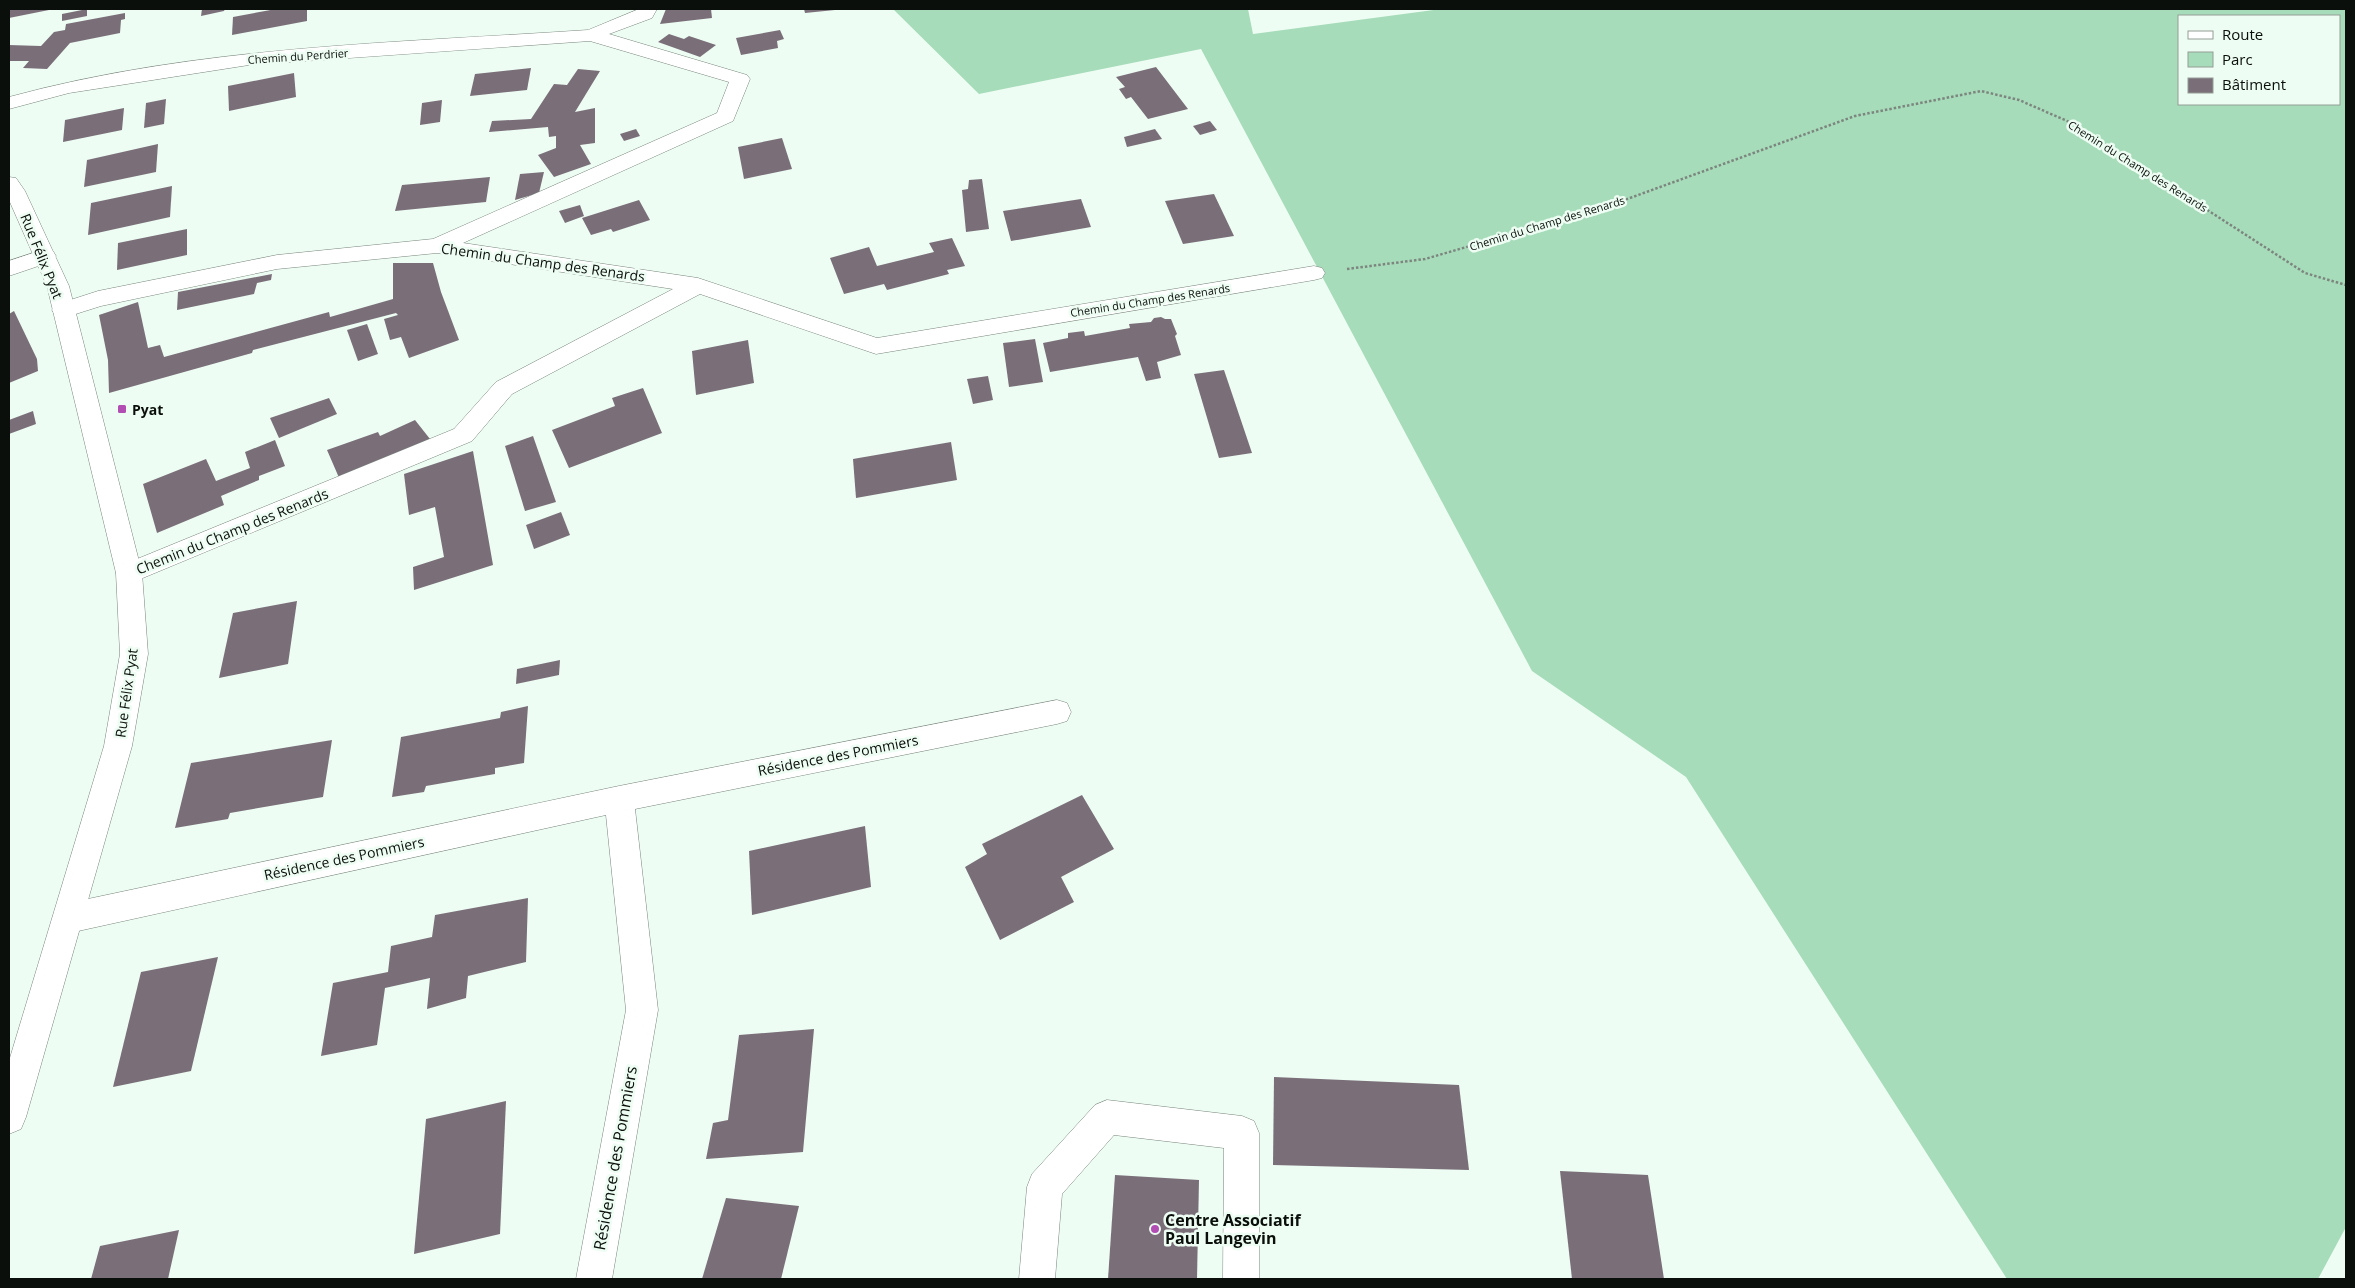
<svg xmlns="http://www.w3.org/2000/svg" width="2355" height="1288" font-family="'Open Sans',sans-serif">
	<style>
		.green { fill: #a7dcba; fill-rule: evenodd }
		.building { fill: #7a6f79 }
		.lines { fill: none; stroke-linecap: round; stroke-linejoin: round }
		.service-casing { stroke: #78857c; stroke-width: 1 }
		.minor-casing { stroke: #78857c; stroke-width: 1 }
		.tertiary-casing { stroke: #78857c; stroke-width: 1 }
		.path { stroke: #7c867f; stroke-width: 2.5; stroke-dasharray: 2.5 2; stroke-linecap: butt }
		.service { fill: #fff; fill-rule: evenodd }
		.minor { fill: #fff; fill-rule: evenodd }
		.tertiary { fill: #fff; fill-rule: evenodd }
		.poi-dot { fill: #b14db3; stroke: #eefdf3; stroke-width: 2 }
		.labels { text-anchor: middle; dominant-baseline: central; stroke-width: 5; stroke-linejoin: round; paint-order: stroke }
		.far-street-label { font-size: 11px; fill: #0a0f0b; stroke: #eefdf3 }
		.street-label { font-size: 14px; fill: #0a0f0b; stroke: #eefdf3 }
		.poi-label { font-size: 14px; font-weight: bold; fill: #0a0f0b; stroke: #eefdf3; text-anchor: start }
		.near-street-label { font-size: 16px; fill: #0a0f0b; stroke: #eefdf3 }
		.near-poi-label { font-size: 16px; font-weight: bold; fill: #0a0f0b; stroke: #eefdf3; text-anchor: start }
	</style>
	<rect width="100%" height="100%" fill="#eefdf3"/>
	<path class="green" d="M893 9H1248L1253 34 1441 9H2346V1227L2318 1279H2007L1686 777 1532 671 1201 49 979 94ZM2179 16H2339V104H2179Z"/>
	<g class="building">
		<path d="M9 9H49V10L9 18Z"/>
		<path d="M87 9V16L62 21V14Z"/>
		<path d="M202 9H225L224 11 201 16Z"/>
		<path d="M276 9H307V21L232 35 233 17Z"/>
		<path d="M666 9H711L712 18 660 24Z"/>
		<path d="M804 9H834L835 10 805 13Z"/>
		<path d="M125 13V19L121 20 120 33 70 43 47 69 23 68 29 61H9V45L41 46 54 32 65 30 66 24Z"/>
		<path d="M780 30 784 39 777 41 778 48 741 55 736 38Z"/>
		<path d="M669 34 684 39 689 36 716 45 700 57 658 42Z"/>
		<path d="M1156 67 1188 109 1148 119 1131 97 1126 99 1119 89 1125 87 1116 77Z"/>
		<path d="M531 68 527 90 470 96 475 74Z"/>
		<path d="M578 69 600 71 575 112 595 108V143L580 145 591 164 554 177 538 155 556 148V136L549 137 548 127 489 132 492 121 531 119 554 84 567 85Z"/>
		<path d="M294 73 296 97 229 111 228 86Z"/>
		<path d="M166 99 164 124 144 128 146 103Z"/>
		<path d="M442 100 440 122 420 125 422 103Z"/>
		<path d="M124 108 122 130 63 142 65 120Z"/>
		<path d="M1210 121 1217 130 1200 135 1193 126Z"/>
		<path d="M636 129 640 136 624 141 620 134Z"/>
		<path d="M1155 129 1162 139 1127 147 1124 137Z"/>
		<path d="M782 138 792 169 744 179 738 147Z"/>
		<path d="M158 144 156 172 84 187 87 160Z"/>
		<path d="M544 172 539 193 515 200 520 174Z"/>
		<path d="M490 177 486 202 395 211 402 185Z"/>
		<path d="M982 179 989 229 966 232 962 190 968 189 969 180Z"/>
		<path d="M172 186 170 217 88 235 91 203Z"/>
		<path d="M1214 194 1234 236 1183 244 1165 201Z"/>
		<path d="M1081 199 1091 227 1011 241 1003 211Z"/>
		<path d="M639 200 650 220 613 232 611 229 591 235 582 218Z"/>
		<path d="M580 205 584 216 565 223 559 211Z"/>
		<path d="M187 229V255L117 270 118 243Z"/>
		<path d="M952 238 965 266 947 270 949 274 887 290 884 284 844 294 830 258 869 247 877 266 934 252 929 243Z"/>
		<path d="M393 263H433L441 292 459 340 409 358 401 337 390 340 384 319 398 315 396 313 253 350 252 353 109 393 108 360 99 315 138 302 148 348 160 345 164 357 329 312 330 317 393 299Z"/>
		<path d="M272 274 271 280 257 283 254 294 177 310 178 292Z"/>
		<path d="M14 311 37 359 38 371 9 383V314Z"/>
		<path d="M1161 317 1165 319H1171L1177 334 1175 336 1181 355 1157 362 1161 378 1146 381 1138 357 1050 372 1043 343 1068 338V333L1084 331 1085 336 1130 328 1129 324 1151 322 1154 318Z"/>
		<path d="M367 324 378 354 358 361 347 330Z"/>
		<path d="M1035 339 1043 382 1009 387 1003 343Z"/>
		<path d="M748 340 754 383 696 395 692 351Z"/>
		<path d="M1224 370 1252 453 1219 458 1194 374Z"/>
		<path d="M988 376 993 400 973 404 967 379Z"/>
		<path d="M643 388 662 433 569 468 552 430 615 406 612 398Z"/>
		<path d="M329 398 337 414 279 438 270 418Z"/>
		<path d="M33 411 36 424 9 434V420Z"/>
		<path d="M415 420 430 439 340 480 327 450 378 432 380 436Z"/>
		<path d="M533 436 556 502 525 511 505 446Z"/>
		<path d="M275 440 285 466 259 476V480L221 496 224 505 157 533 143 484 206 459 216 481 250 468 245 452Z"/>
		<path d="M951 442 957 480 856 498 853 459Z"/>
		<path d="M473 451 493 565 414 590 413 567 444 557 435 507 409 515 404 474Z"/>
		<path d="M561 512 570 535 534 549 526 525Z"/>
		<path d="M297 601 288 664 219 678 233 613Z"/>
		<path d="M560 660 559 675 516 684 517 669Z"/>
		<path d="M528 706 524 763 495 768V774L426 786 424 792 392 797 401 737 500 718 501 712Z"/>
		<path d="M332 740 323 797 230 813 228 819 175 828 191 763Z"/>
		<path d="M1082 795 1114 849 1061 877 1074 902 1000 940 965 867 987 854 982 844Z"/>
		<path d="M865 826 871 887 752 915 749 851Z"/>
		<path d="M528 898 526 962 468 976 466 998 427 1009 430 978 385 988 377 1045 321 1056 333 983 388 972 391 946 432 937 435 915Z"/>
		<path d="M218 957 191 1071 113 1087 141 972Z"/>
		<path d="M814 1029 803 1152 706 1159 713 1123 728 1120 739 1035Z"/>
		<path d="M1274 1077 1459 1085 1469 1170 1273 1165Z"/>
		<path d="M506 1101 500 1234 414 1254 426 1119Z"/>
		<path d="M1560 1171 1648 1175 1664 1279H1572Z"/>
		<path d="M1115 1175 1199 1180 1197 1279H1108Z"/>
		<path d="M726 1198 799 1206 781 1279H702Z"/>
		<path d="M179 1230 168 1279H91L100 1246Z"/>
	</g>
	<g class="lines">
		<g class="service-casing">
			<g id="service">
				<path d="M45 249 53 251 56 256 53 261 9 276V261Z"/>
				<path d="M1107 1100 1242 1116 1254 1121 1259 1133V1279H1223L1224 1148 1114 1135 1062 1194 1055 1279H1019L1027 1187 1032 1174 1095 1105Z"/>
			</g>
		</g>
		<g class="minor-casing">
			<g id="minor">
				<path d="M639 9H657L652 18 609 34 747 75 750 79 733 121 463 243 698 278 877 338 1314 266 1322 268 1325 273 1322 278 1314 280 876 354 700 294 512 394 472 441 138 580 129 584 120 580 116 573 120 566 454 429 496 382 673 289 437 253 277 269 101 306 63 318 55 315 52 310 55 305 98 291 277 255 433 239 717 113 729 82 590 41 249 65 69 93 9 109V97C195 46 396 43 588 30Z"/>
				<path d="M1057 700 1067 703 1071 712 1067 721 1057 724 635 809 658 1010 612 1279H576L626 1010 606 815 69 933 58 929 53 918 58 907 69 903 619 786Z"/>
			</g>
		</g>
		<g class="tertiary-casing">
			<path id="tertiary" d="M9 177 16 178 25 191 69 286 142 573 148 654 132 746 26 1117 21 1129 9 1134V1061L104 746 120 654 116 573 47 286 9 200Z"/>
		</g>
		<path class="path" d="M1347 269 1425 259 1608 206 1855 116 1981 91 2019 100 2074 124 2305 273 2346 285"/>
		<use href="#service" class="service"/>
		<use href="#minor" class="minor"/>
		<use href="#tertiary" class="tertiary"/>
	</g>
	<g class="poi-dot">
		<rect x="117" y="404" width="10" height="10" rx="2.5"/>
		<circle cx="1155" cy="1229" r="5"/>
	</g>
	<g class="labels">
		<g class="far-street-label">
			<text transform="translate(298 56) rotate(-4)">Chemin du Perdrier</text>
			<text transform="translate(2138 166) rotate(32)">Chemin du Champ des Renards</text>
			<text transform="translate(1547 223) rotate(-17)">Chemin du Champ des Renards</text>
			<text transform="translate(1150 300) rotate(-9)">Chemin du Champ des Renards</text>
		</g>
		<g class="street-label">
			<text transform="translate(42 256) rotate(68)">Rue Félix Pyat</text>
			<text transform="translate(543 262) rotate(8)">Chemin du Champ des Renards</text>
			<text transform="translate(232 531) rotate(-22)">Chemin du Champ des Renards</text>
			<text transform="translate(126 693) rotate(-82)">Rue Félix Pyat</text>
			<text transform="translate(838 755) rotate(-11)">Résidence des Pommiers</text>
			<text transform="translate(344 858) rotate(-12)">Résidence des Pommiers</text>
		</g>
		<g class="poi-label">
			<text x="132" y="409">Pyat</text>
		</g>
		<g class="near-street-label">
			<text transform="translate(615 1158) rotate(-80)">Résidence des Pommiers</text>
		</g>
		<g class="near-poi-label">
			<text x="1165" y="1220">Centre Associatif<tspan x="1165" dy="18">Paul Langevin</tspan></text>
		</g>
	</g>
	<rect width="2355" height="1288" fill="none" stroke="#0a0f0b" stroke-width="20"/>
	<rect x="2178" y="15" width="162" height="90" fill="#eefdf3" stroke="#939e96"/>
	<rect x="2188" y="31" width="25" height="8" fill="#ffffff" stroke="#939e96"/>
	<text x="2222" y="40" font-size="15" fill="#0a0f0b">Route</text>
	<rect x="2188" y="52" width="25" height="15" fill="#a7dcba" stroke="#939e96"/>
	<text x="2222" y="65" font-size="15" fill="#0a0f0b">Parc</text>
	<rect x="2188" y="78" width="25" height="15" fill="#7a6f79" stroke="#939e96"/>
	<text x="2222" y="90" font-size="15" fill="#0a0f0b">Bâtiment</text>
</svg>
